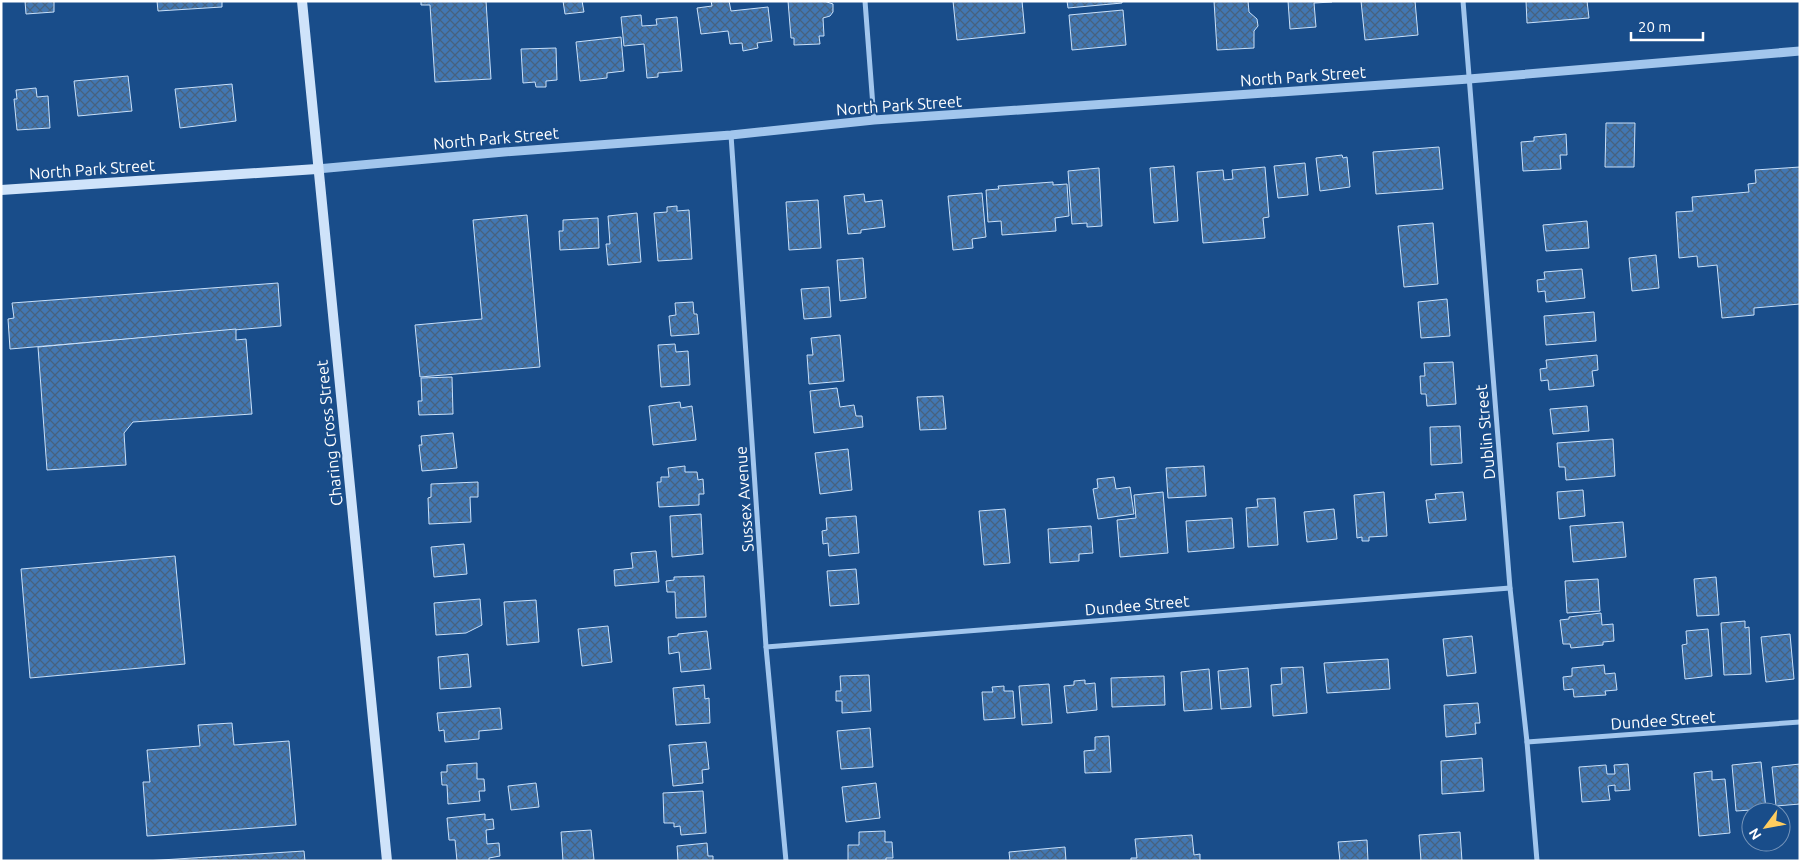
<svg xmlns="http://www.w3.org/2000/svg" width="1801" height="862" font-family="Ubuntu,sans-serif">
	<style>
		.building { fill: url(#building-cross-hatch); stroke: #c8e0fa }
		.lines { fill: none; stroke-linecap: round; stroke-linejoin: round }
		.minor { stroke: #a2c6ed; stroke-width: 5 }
		.tertiary { stroke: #a2c6ed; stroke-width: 9 }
		.secondary { stroke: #cfe3fa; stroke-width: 10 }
		.labels { text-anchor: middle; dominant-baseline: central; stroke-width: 4; stroke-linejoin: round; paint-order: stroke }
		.street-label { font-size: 16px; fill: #fff; stroke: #194d8a }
	</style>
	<defs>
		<pattern id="building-cross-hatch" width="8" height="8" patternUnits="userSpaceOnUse" patternTransform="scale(1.25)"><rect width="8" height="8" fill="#4277b2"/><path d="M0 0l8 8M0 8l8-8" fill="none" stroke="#47627f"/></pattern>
	</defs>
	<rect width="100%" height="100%" fill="#194d8a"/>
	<g class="building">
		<path d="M25 1H54V12L26 14Z"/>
		<path d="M157 1H222V7L158 11Z"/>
		<path d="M421 1H486L491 79 435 82 430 5H421Z"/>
		<path d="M563 1H582L584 12 565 14Z"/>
		<path d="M711 1H729L731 11 768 7 772 41 757 43 758 48 743 51 742 43 730 44 728 31 701 34 697 8 712 6Z"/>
		<path d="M788 1H824L833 4V12L830 16 823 18 824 36H819L820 44 794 45V38H791Z"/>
		<path d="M953 1H1022L1025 33 957 40Z"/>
		<path d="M1067 1H1122V3L1068 8Z"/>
		<path d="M1214 1H1248L1249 12 1257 19 1258 26 1254 31V48L1217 50Z"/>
		<path d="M1288 1H1332V2L1314 3 1316 27 1290 29Z"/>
		<path d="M1361 1H1415L1418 35 1365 40Z"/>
		<path d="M1526 1H1587L1589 18 1527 23Z"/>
		<path d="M1123 10 1126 45 1072 50 1069 15Z"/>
		<path d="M641 15 642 26 657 25 656 19 677 17 682 71 658 73V77L647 78 644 44 624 46 621 17Z"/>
		<path d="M621 37 624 71 607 73V78L580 81 576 42Z"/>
		<path d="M556 48 557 80 546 81V87H536L535 82 523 83 521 49Z"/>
		<path d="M128 76 132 111 78 116 74 81Z"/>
		<path d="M232 84 236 121 180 128 175 89Z"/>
		<path d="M36 88 37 97 48 96 50 128 17 130 14 99H17L16 90Z"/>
		<path d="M1606 123H1635L1634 167H1605Z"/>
		<path d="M1566 134 1567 155H1560L1561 169 1523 171 1521 142 1534 141V137Z"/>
		<path d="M1439 147 1443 189 1376 194 1373 152Z"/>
		<path d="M1342 155 1343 158 1347 157 1350 187 1320 191 1316 158Z"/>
		<path d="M1305 163 1308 195 1278 198 1274 166Z"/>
		<path d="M1174 166 1178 221 1154 223 1150 168Z"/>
		<path d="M1265 167 1269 217 1263 218 1265 238 1203 243 1197 172 1223 170 1224 180 1233 179 1232 170Z"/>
		<path d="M1800 167V304L1754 308V315L1722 318 1717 265 1698 267 1697 256 1679 258 1676 212 1693 211 1692 197 1749 192 1748 184 1756 183 1755 170Z"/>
		<path d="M1099 168 1102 226 1087 227V223L1072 224 1068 171Z"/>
		<path d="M1053 182V185L1067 184 1069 216 1055 218 1056 231 1002 235 1001 221 988 222 986 190 999 189 998 186Z"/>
		<path d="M982 193 986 237 972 239 973 248 953 250 948 196Z"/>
		<path d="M864 194 865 202 882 200 885 227 861 230V233L848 234 844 196Z"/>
		<path d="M818 200 821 248 789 250 786 202Z"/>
		<path d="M677 206V211L689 210 692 259 658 261 654 213 667 212V207Z"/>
		<path d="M637 213 641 262 608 265 606 244H610L608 216Z"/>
		<path d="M527 215 540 367 420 377 415 325 482 319 473 220Z"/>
		<path d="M598 218 599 248 560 250 559 231H563V220Z"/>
		<path d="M1587 221 1589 248 1546 251 1543 225Z"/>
		<path d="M1433 223 1438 284 1404 287 1398 226Z"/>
		<path d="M1656 255 1659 288 1632 291 1629 258Z"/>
		<path d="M863 258 866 298 840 301 837 260Z"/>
		<path d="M1582 269 1585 298 1546 302 1545 291 1538 292 1537 280 1545 279 1544 272Z"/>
		<path d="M278 283 281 326 10 349 8 319 14 318 12 303Z"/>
		<path d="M829 287 831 317 804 319 801 289Z"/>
		<path d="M1447 299 1450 336 1421 338 1418 302Z"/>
		<path d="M693 302 694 314H697L699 334 671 336 669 316 676 315 675 303Z"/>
		<path d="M1594 312 1596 341 1546 345 1544 316Z"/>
		<path d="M236 329V340L246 339 252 414 133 422 124 433 126 465 47 470 38 347Z"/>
		<path d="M840 335 844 381 809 384 807 355H813L811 338Z"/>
		<path d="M675 344 676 352 688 351 690 385 661 387 658 345Z"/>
		<path d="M1597 355 1598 370 1592 371 1594 386 1549 390 1548 380 1541 381 1540 369 1547 368 1546 360Z"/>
		<path d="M1453 362 1456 404 1427 406 1426 394H1421L1420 376H1425L1424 363Z"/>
		<path d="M452 377 453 414 419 415 418 401H422L421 378Z"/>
		<path d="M837 388 840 407 854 405 856 416H862L863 427 814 433 810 391Z"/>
		<path d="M943 396 946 429 920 430 917 397Z"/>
		<path d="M680 402 681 408 692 406 696 440 653 445 649 406Z"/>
		<path d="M1587 406 1589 431 1553 434 1550 409Z"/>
		<path d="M1460 426 1462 463 1431 465 1430 427Z"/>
		<path d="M453 433 457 468 422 471 419 445H422L421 436Z"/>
		<path d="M1613 439 1615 476 1566 480 1565 467H1559L1557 443Z"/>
		<path d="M848 449 852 490 820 494 815 453Z"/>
		<path d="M685 466V472H697L698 480 703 479 704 494H699V505L659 507 657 482H661V477H669L668 468Z"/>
		<path d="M1204 466 1206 496 1168 498 1166 468Z"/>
		<path d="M1114 477 1116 489 1130 487 1134 514 1098 519 1093 489 1098 488 1097 479Z"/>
		<path d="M478 482V497H470L471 522 429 524 428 498 431 497V484Z"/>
		<path d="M1583 490 1585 516 1559 519 1557 492Z"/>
		<path d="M1163 492 1168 553 1120 557 1117 520 1136 518 1134 495Z"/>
		<path d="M1384 492 1387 536 1369 537V541H1362V537L1357 538 1354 495Z"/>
		<path d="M1463 492 1466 520 1429 523 1426 500 1436 499 1435 494Z"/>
		<path d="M1275 498 1278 545 1248 547 1246 508 1258 507 1257 499Z"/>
		<path d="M1005 509 1010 563 984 565 979 511Z"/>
		<path d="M1334 509 1337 539 1307 542 1304 512Z"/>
		<path d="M701 514 703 554 672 557 670 516Z"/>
		<path d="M856 516 859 553 829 556 828 543 823 544 822 531 827 530 826 518Z"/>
		<path d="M1232 518 1234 548 1188 552 1186 521Z"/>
		<path d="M1623 522 1626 557 1573 562 1570 526Z"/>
		<path d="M1091 526 1093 553 1079 554V561L1050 563 1048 529Z"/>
		<path d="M464 544 467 574 434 577 431 547Z"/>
		<path d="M656 551 659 582 615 586 614 570 633 568 631 553Z"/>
		<path d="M175 556 185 664 30 678 21 569Z"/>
		<path d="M856 569 859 604 830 606 827 571Z"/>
		<path d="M704 576 706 617 676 618 675 592H667L666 581 674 580V577Z"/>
		<path d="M1716 577 1719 615 1697 616 1694 579Z"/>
		<path d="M1598 579 1600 611 1567 613 1565 581Z"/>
		<path d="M480 599 482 625 466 633 436 635 434 603Z"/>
		<path d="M536 600 539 642 507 645 504 602Z"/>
		<path d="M1601 613 1602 625 1613 624 1614 641 1603 642V645L1571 648 1570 644H1563L1560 620 1569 619V617Z"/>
		<path d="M1745 621V628L1749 627 1751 674 1724 675 1721 623Z"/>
		<path d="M608 626 612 662 582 666 578 629Z"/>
		<path d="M1708 629 1712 676 1685 679 1682 645 1687 644 1686 631Z"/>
		<path d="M707 631 711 669 681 672 679 652 669 654 668 637 678 636V634Z"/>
		<path d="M1790 634 1794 679 1766 682 1761 637Z"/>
		<path d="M1472 636 1476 673 1447 676 1443 639Z"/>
		<path d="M468 654 471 687 440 689 438 657Z"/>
		<path d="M1388 659 1390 689 1327 693 1324 663Z"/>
		<path d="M1604 665 1605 674 1615 673 1617 690 1605 691 1606 695 1574 697 1573 689 1564 690 1563 677 1572 676V668Z"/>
		<path d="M1303 667 1307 713 1273 716 1271 685 1282 684 1281 668Z"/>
		<path d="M1248 668 1251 707 1221 709 1218 671Z"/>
		<path d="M1209 669 1212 709 1184 711 1181 672Z"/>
		<path d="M869 675 871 711 842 713V701H836V691H841L840 676Z"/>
		<path d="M1164 676 1165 705 1112 707 1111 678Z"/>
		<path d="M1085 680V684L1095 683 1097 710 1067 713 1064 686 1074 685V681Z"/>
		<path d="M1049 684 1052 723 1022 725 1019 686Z"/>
		<path d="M704 685 705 699 709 698 710 723 676 725 673 688Z"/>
		<path d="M1004 686V691H1013L1015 718 984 720 982 692H993L992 687Z"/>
		<path d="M1478 703 1480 723H1475L1476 734 1446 737 1444 705Z"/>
		<path d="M500 708 502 729 479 731V739L445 742 444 730 439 731 437 713Z"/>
		<path d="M232 723 234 745 289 741 296 825 147 836 143 782H150L147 750 200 746 198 725Z"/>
		<path d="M870 728 873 767 841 769 837 731Z"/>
		<path d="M1109 736 1111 772 1085 773 1084 751 1095 750V737Z"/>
		<path d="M706 742 709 769 702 770 703 783 673 786 669 745Z"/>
		<path d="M1482 758 1484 791 1442 794 1441 761Z"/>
		<path d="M1761 762 1766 809 1736 811 1732 765Z"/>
		<path d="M477 763V779H484L485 791H479L480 801 448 804 447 785H442L441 772H447V765Z"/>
		<path d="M1628 764 1630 790 1615 791V785L1608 786 1610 800 1582 802 1579 767 1606 765 1607 774H1615L1614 765Z"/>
		<path d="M1800 764V804L1776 806 1772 767Z"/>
		<path d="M1712 771V780L1725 779 1730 833 1699 836 1694 773Z"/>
		<path d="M536 783 539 807 511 810 508 786Z"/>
		<path d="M876 783 880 818 846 822 842 787Z"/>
		<path d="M703 791 706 833 681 835 680 826 674 827V823H664L663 793Z"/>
		<path d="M485 814V820L493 819 494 829 486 830 487 844 499 843 500 856 489 858V861H457L455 840H449L447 818Z"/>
		<path d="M591 830 594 860 563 861 561 832Z"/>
		<path d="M885 831V842H892L893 858H886V861H848V845H859V832Z"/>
		<path d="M1460 832 1462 861H1421L1419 835Z"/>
		<path d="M1192 835 1194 855 1200 854V861H1131V858H1137L1135 839Z"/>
		<path d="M1367 840 1368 861H1340L1338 842Z"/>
		<path d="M707 843 708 856H713V861H678L677 846Z"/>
		<path d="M1065 847 1066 861H1010L1009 852Z"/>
		<path d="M304 851 305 861H145Z"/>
	</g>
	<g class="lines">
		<g class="minor">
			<path d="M865 1 874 120"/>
			<path d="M1463 1 1510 588 1527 742 1537 861"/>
			<path d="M731 135 766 647 786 861"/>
			<path d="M766 647 1510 588"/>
			<path d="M1527 742 1800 722"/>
		</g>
		<path class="tertiary" d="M317 169 504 152 731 135 874 120 1469 79 1800 51"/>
		<g class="secondary">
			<path d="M302 1 387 861"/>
			<path d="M1 190 317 169"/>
		</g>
	</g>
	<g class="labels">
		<g class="street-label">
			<text transform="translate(1303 76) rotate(-4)">North Park Street</text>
			<text transform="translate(899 105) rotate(-4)">North Park Street</text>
			<text transform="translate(496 138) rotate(-5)">North Park Street</text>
			<text transform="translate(92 169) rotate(-4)">North Park Street</text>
			<text transform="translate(1485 432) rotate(-95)">Dublin Street</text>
			<text transform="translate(329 433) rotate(-96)">Charing Cross Street</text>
			<text transform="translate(744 499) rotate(-94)">Sussex Avenue</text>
			<text transform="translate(1137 605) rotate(-5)">Dundee Street</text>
			<text transform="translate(1663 720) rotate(-4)">Dundee Street</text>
		</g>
	</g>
	<rect width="1801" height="862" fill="none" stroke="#ffffff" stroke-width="5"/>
	<g transform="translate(1766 827) rotate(238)"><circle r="24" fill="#194d8a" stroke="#7594b9"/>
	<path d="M0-4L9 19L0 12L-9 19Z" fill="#ffcd5f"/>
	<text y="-8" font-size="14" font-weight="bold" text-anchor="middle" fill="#ffffff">N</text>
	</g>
	<path d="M1631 32v8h72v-8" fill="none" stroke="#ffffff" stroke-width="2.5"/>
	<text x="1638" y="32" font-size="15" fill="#ffffff" stroke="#194d8a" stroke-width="4" paint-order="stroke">20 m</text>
</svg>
